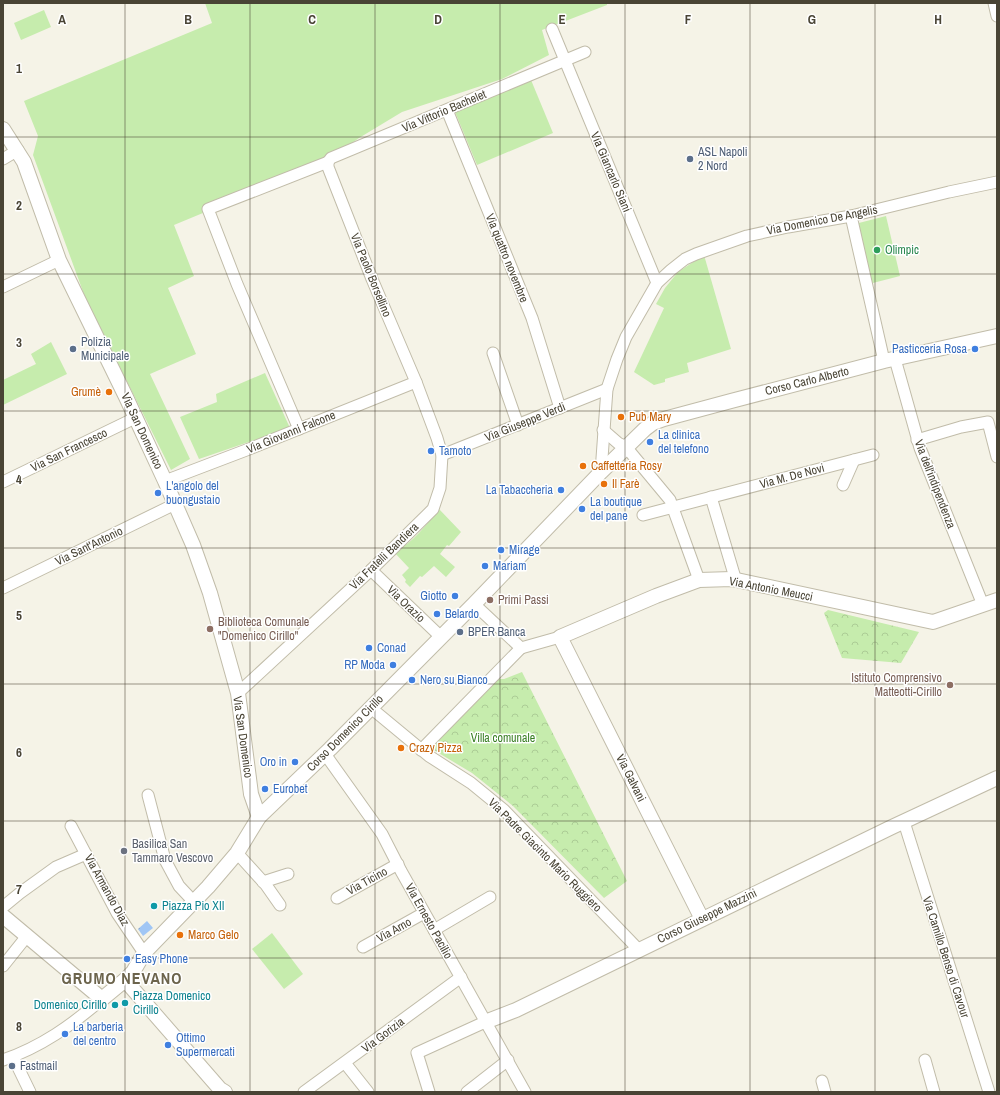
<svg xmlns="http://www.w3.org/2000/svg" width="1000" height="1095" font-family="'Archivo Narrow',sans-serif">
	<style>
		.grass { fill: #c6ecad }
		.forest { fill: url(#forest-crowns) }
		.water { fill: url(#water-ripples) }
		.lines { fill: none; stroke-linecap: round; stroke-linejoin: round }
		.minor-casing { stroke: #c1bca9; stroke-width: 13 }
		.tertiary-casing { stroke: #c1bca9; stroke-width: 16 }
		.minor { stroke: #fff; stroke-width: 11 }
		.tertiary { stroke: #fff; stroke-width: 14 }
		.grid { fill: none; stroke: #494435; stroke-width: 1; stroke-opacity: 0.55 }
		.service-dot { fill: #5c6f8a; stroke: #fff; stroke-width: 1.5 }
		.leisure-dot { fill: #2e9e5b; stroke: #fff; stroke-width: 1.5 }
		.shop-dot { fill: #3f7fe0; stroke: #fff; stroke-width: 1.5 }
		.food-dot { fill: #e8710a; stroke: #fff; stroke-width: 1.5 }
		.education-dot { fill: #8d6e63; stroke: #fff; stroke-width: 1.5 }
		.worship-dot { fill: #6b7280; stroke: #fff; stroke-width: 1.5 }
		.culture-dot { fill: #0f9aa8; stroke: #fff; stroke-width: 1.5 }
		.labels { text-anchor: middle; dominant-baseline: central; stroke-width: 3; stroke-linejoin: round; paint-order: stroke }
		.street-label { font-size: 12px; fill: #494435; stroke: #fff }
		.service-label { font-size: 12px; fill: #4e5e75; stroke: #fff; text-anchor: start }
		.leisure-label { font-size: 12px; fill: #27864d; stroke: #fff; text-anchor: start }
		.shop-label { font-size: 12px; fill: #366cbe; stroke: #fff; text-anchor: start }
		.food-label { font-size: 12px; fill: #c56008; stroke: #fff; text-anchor: start }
		.education-label { font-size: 12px; fill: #785e54; stroke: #fff; text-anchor: start }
		.park-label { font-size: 12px; fill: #397f24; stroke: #fff }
		.worship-label { font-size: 12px; fill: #5b616d; stroke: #fff; text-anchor: start }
		.culture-label { font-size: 12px; fill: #0d838f; stroke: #fff; text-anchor: start }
		.district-label { font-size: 16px; font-weight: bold; letter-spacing: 1px; fill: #6c644c; stroke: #fff }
		.grid-label { font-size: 13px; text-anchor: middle; font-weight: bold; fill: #494435; stroke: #fff; stroke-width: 3; stroke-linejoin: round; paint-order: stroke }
	</style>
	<defs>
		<pattern id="forest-crowns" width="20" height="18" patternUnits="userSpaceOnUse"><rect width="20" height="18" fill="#c6ecad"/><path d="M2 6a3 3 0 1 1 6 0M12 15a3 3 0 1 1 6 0" fill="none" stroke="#accc95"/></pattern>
		<pattern id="water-ripples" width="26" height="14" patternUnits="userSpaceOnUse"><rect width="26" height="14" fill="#a0c6f5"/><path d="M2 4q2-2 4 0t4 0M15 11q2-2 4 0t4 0" fill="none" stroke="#84a2c7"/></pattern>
	</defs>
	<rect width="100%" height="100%" fill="#f5f3e7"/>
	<g class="grass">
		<path d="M205 3H607V5L542 30 549 55 502 79 402 112 359 138 324 163 174 225 194 276 168 288 196 354 150 374 190 459 171 470 85 297 33 155 38 136 24 101 212 23Z"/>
		<path d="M44 10 51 27 21 40 14 23Z"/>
		<path d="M531 80 553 133 477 165 455 112Z"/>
		<path d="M886 216 900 276 869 284 855 224Z"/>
		<path d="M704 255 731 349 687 363 689 372 665 379V382L654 385 634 372 664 308 656 304 665 288 678 272Z"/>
		<path d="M51 342 67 374 3 405V380L36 364 31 354Z"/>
		<path d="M265 373 290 428 199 459 180 417 217 402 216 394Z"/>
		<path d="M439 509 461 532 449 546 447 545 440 554 455 567 446 577 434 566 422 577 420 576 410 587 405 582 406 580 402 575 409 568 394 552C413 543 426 525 439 509Z"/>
		<path d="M272 933 303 974 284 989 252 949Z"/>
	</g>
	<g class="forest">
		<path d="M828 610 919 632 901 663 842 658 824 613Z"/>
		<path d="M522 672 627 881 604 898 513 806 472 773 427 746 498 679H504Z"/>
	</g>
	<path class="water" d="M147 921 153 928 143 936 138 929Z"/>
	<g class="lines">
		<g class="minor-casing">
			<g id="minor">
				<path d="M994 3 997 16"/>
				<path d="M552 29 657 283"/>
				<path d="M447 110 532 318 560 408"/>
				<path d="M3 159 18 150"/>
				<path d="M851 216 884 361"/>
				<path d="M3 287 59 260"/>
				<path d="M493 353 518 425"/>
				<path d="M895 359 920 448 983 605"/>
				<path d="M299 429 237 284 208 209 328 162"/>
				<path d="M603 430 618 443 626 447 670 500 699 580"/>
				<path d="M917 440 961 427 988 422 997 457"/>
				<path d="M442 455 607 389"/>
				<path d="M601 472 607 389 617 359 626 337 657 283 671 270 685 259 696 254 747 236 788 227 851 216 949 192 997 182"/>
				<path d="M165 481 249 449 416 382"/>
				<path d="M3 482 135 418"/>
				<path d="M843 485 854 460"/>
				<path d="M711 497 736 581"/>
				<path d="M643 515 873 455"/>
				<path d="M371 570 441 637"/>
				<path d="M3 588 175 504"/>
				<path d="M474 604 521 648"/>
				<path d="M521 648 560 637"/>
				<path d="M238 693 371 570 433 509 440 488 442 455 437 438 416 382 372 279 328 167V162L331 158 585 52"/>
				<path d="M371 708 429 756 471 783 504 810 639 950"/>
				<path d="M421 750 521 648"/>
				<path d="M325 754 382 834 401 871 525 1092"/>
				<path d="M148 795 165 860 179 886 194 902"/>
				<path d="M904 822 989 1092"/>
				<path d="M71 826 117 913 144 953"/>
				<path d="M237 853 266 885 280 905"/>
				<path d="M263 882 288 874"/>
				<path d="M337 898 398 864"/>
				<path d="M3 907 20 893 56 867 86 854"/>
				<path d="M434 930 490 897"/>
				<path d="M363 947 424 913"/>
				<path d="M3 966 27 936"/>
				<path d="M13 1057 30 1092"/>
				<path d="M3 1060C41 1047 72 1025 102 999"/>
				<path d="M925 1060 934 1092"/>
				<path d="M345 1063 368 1092"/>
				<path d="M822 1081 825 1092"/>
				<path d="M304 1092 461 977"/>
				<path d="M429 1092 417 1053 485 1022"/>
				<path d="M467 1092 508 1060"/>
			</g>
		</g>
		<g class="tertiary-casing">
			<g id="tertiary">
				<path d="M3 129 24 162 59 260 126 397 165 481 193 545 210 593 238 693 251 794 259 817"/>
				<path d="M3 916 102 999 125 980 133 972 144 953 208 887 237 853 259 817 330 749 474 604 601 472 645 429 653 423 664 419 731 401 884 361 997 336"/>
				<path d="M702 919 560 637 656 596 699 580 732 579 933 622 997 600"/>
				<path d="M125 980 220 1089 225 1092"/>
				<path d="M485 1022 516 1010 892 827 997 778"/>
			</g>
		</g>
		<use href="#minor" class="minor"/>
		<use href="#tertiary" class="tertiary"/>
	</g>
	<path class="grid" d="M125 3V1092M250 3V1092M375 3V1092M500 3V1092M625 3V1092M750 3V1092M875 3V1092M3 137H997M3 274H997M3 411H997M3 548H997M3 684H997M3 821H997M3 958H997"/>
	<g class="service-dot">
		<circle cx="690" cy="159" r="4"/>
		<circle cx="73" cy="349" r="4"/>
		<circle cx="460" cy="632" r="4"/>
		<circle cx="12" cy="1066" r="4"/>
	</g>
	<circle class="leisure-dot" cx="877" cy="250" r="4"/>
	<g class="shop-dot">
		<circle cx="975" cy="349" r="4"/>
		<circle cx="650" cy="442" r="4"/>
		<circle cx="431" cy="451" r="4"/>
		<circle cx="561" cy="490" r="4"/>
		<circle cx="158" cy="493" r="4"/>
		<circle cx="582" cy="509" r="4"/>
		<circle cx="501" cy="550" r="4"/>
		<circle cx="485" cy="566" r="4"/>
		<circle cx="455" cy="596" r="4"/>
		<circle cx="437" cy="614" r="4"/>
		<circle cx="369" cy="648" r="4"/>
		<circle cx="393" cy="665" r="4"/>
		<circle cx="412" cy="680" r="4"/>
		<circle cx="295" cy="762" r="4"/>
		<circle cx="265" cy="789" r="4"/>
		<circle cx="127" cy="959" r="4"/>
		<circle cx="65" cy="1034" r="4"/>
		<circle cx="168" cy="1045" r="4"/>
	</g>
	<g class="food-dot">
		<circle cx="109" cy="392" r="4"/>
		<circle cx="621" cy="417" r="4"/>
		<circle cx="583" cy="466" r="4"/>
		<circle cx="604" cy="484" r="4"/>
		<circle cx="401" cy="748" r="4"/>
		<circle cx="180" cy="935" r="4"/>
	</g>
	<g class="education-dot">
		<circle cx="490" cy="600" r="4"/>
		<circle cx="210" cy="629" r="4"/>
		<circle cx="950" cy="685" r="4"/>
	</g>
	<circle class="worship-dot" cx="124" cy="851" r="4"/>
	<g class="culture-dot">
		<circle cx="154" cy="906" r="4"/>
		<circle cx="125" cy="1003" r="4"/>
		<circle cx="115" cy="1005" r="4"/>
	</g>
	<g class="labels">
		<g class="street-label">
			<text transform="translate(444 111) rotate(-23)">Via Vittorio Bachelet</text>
			<text transform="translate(611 172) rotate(67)">Via Giancarlo Siani</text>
			<text transform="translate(822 220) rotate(-11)">Via Domenico De Angelis</text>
			<text transform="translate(507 258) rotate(68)">Via quattro novembre</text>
			<text transform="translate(371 275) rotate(68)">Via Paolo Borsellino</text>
			<text transform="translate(807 381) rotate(-14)">Corso Carlo Alberto</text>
			<text transform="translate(525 422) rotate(-22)">Via Giuseppe Verdi</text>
			<text transform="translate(142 431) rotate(65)">Via San Domenico</text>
			<text transform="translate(291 432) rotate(-22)">Via Giovanni Falcone</text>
			<text transform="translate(69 450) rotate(-26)">Via San Francesco</text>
			<text transform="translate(792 476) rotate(-15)">Via M. De Novi</text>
			<text transform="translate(935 484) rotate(69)">Via dell'indipendenza</text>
			<text transform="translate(89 546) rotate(-26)">Via Sant'Antonio</text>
			<text transform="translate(384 556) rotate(-44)">Via Fratelli Bandiera</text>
			<text transform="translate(771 589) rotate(11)">Via Antonio Meucci</text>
			<text transform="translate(406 604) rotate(44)">Via Orazio</text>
			<text transform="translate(345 733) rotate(-45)">Corso Domenico Cirillo</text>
			<text transform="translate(243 737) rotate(82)">Via San Domenico</text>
			<text transform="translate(631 778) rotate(63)">Via Galvani</text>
			<text transform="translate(545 855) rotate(45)">Via Padre Giacinto Mario Ruggiero</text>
			<text transform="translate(367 881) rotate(-29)">Via Ticino</text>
			<text transform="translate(107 890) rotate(61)">Via Armando Diaz</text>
			<text transform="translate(707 916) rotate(-26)">Corso Giuseppe Mazzini</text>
			<text transform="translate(429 921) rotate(61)">Via Ernesto Pacilio</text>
			<text transform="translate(394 930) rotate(-29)">Via Arno</text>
			<text transform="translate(946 957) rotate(72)">Via Camillo Benso di Cavour</text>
			<text transform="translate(383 1035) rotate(-37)">Via Gorizia</text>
		</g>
		<g class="service-label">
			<text x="698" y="152">ASL Napoli<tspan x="698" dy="14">2 Nord</tspan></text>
			<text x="81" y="342">Polizia<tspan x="81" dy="14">Municipale</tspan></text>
			<text x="468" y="632">BPER Banca</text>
			<text x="20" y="1066">Fastmail</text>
		</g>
		<g class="leisure-label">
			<text x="885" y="250">Olimpic</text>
		</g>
		<g class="shop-label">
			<text x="967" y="349" text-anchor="end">Pasticceria Rosa</text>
			<text x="658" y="435">La clinica<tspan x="658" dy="14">del telefono</tspan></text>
			<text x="439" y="451">Tamoto</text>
			<text x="166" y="486">L'angolo del<tspan x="166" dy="14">buongustaio</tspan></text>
			<text x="553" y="490" text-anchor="end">La Tabaccheria</text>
			<text x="590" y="502">La boutique<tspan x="590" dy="14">del pane</tspan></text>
			<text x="509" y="550">Mirage</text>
			<text x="493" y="566">Mariam</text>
			<text x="447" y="596" text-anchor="end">Giotto</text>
			<text x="445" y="614">Belardo</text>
			<text x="377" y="648">Conad</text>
			<text x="385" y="665" text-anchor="end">RP Moda</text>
			<text x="420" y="680">Nero su Bianco</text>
			<text x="287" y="762" text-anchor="end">Oro in</text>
			<text x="273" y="789">Eurobet</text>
			<text x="135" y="959">Easy Phone</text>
			<text x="73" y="1027">La barberia<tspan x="73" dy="14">del centro</tspan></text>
			<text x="176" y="1038">Ottimo<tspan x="176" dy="14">Supermercati</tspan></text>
		</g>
		<g class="food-label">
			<text x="101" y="392" text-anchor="end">Grumè</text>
			<text x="629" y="417">Pub Mary</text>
			<text x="591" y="466">Caffetteria Rosy</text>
			<text x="612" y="484">Il Farè</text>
			<text x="409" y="748">Crazy Pizza</text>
			<text x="188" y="935">Marco Gelo</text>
		</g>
		<g class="education-label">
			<text x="498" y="600">Primi Passi</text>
			<text x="218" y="622">Biblioteca Comunale<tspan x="218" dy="14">"Domenico Cirillo"</tspan></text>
			<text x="942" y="678" text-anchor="end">Istituto Comprensivo<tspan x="942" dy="14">Matteotti-Cirillo</tspan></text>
		</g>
		<g class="park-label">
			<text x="503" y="738">Villa comunale</text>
		</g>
		<g class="worship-label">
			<text x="132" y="844">Basilica San<tspan x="132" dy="14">Tammaro Vescovo</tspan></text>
		</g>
		<g class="culture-label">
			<text x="162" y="906">Piazza Pio XII</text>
			<text x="133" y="996">Piazza Domenico<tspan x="133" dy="14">Cirillo</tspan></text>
			<text x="107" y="1005" text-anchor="end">Domenico Cirillo</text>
		</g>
		<g class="district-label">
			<text x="122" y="978">GRUMO NEVANO</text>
		</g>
	</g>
	<g class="grid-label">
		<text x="62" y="24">A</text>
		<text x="188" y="24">B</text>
		<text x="312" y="24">C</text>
		<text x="438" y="24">D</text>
		<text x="562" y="24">E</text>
		<text x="688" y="24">F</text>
		<text x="812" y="24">G</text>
		<text x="938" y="24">H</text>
		<text x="19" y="73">1</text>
		<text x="19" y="210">2</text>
		<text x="19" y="347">3</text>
		<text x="19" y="484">4</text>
		<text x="19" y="620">5</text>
		<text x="19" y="757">6</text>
		<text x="19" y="894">7</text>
		<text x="19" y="1031">8</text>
	</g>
	<rect width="1000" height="1095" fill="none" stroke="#494435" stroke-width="8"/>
</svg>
